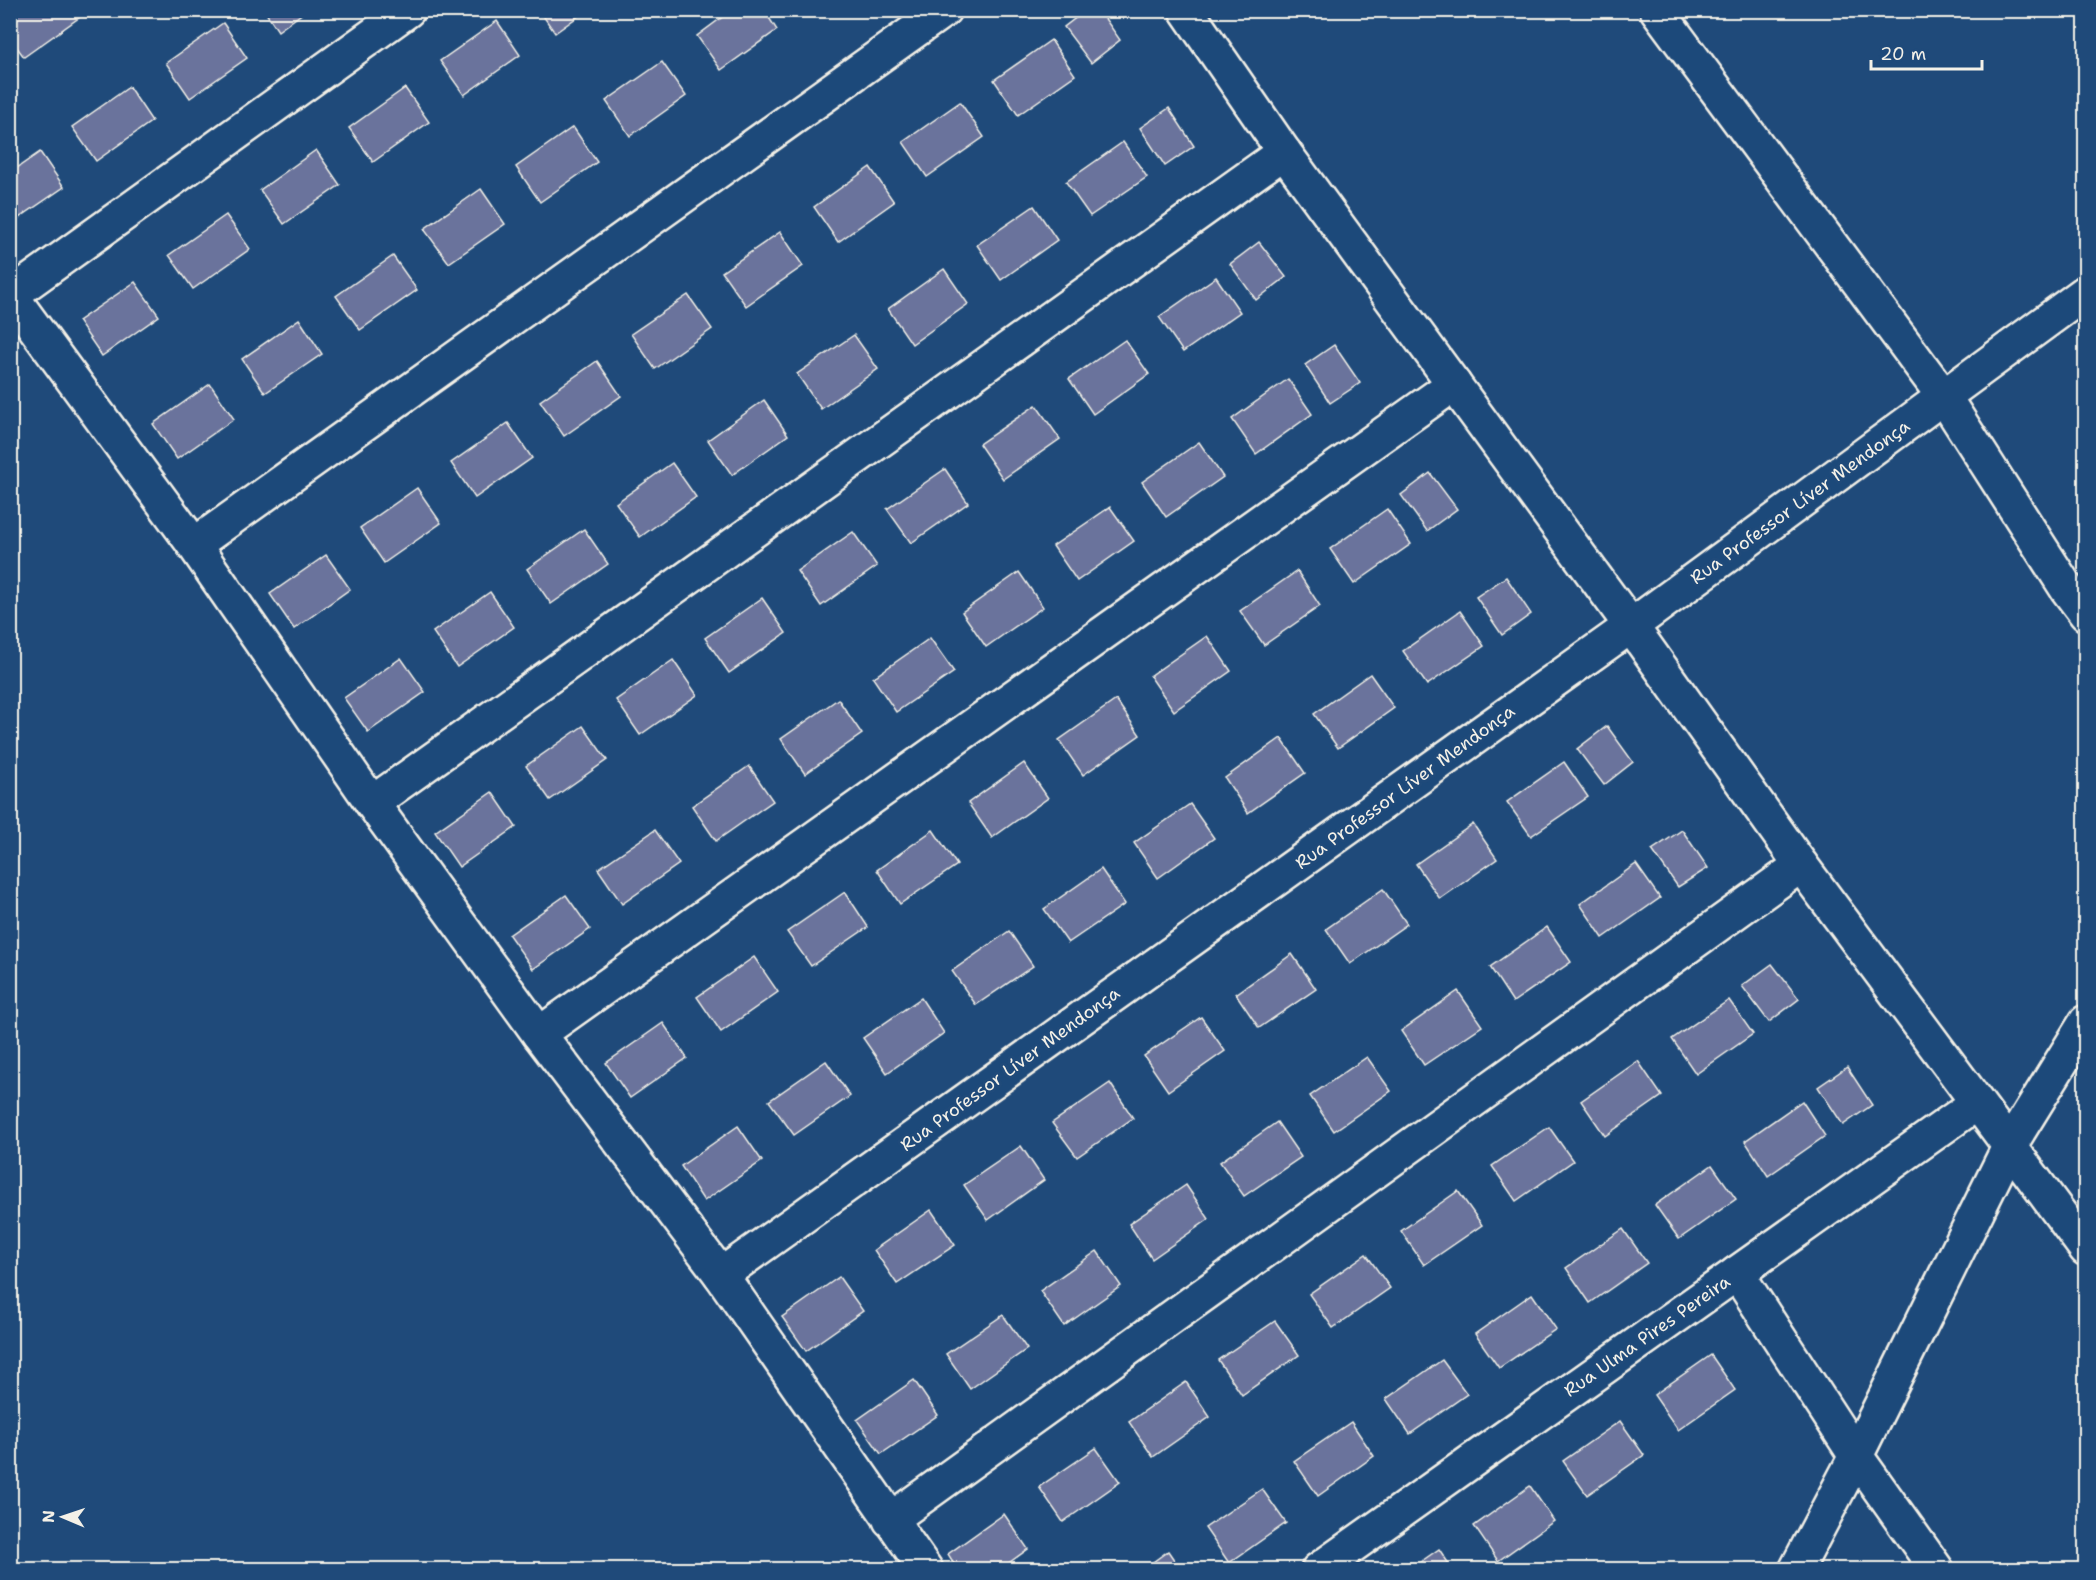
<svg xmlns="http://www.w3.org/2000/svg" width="2096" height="1580" font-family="'Shantell Sans',sans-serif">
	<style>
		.building { fill: #6a739c; stroke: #f4f1e8; stroke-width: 1.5 }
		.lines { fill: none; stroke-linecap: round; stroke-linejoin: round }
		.street-casing { stroke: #f4f1e8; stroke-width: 38 }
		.secondary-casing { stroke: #f4f1e8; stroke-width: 38 }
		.street { stroke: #1f4a7a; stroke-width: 33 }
		.secondary { stroke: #1f4a7a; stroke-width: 33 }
		.labels { text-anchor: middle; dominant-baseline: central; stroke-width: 6; stroke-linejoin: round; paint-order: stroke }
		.street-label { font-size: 18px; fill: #f4f1e8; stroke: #1f4a7a }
	</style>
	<rect width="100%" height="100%" fill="#1f4a7a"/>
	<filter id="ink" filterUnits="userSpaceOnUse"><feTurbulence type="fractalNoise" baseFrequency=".0167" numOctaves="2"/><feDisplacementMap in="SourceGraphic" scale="12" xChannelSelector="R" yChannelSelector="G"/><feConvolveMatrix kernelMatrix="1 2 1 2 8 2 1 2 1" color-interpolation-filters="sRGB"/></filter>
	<g filter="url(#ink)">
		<g class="building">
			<path d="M16 10H76L80 17 24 57 10 38V15Z"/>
			<path d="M264 10H307L278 31Z"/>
			<path d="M539 10H587L555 33Z"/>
			<path d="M732 10H764L777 30 721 70 697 36Z"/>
			<path d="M1086 10H1099L1120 40 1091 63 1064 27Z"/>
			<path d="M497 21 520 55 464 95 440 61Z"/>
			<path d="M223 23 247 58 190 98 166 63Z"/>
			<path d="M1051 40 1075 75 1018 115 994 80Z"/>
			<path d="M662 62 686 96 630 136 606 101Z"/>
			<path d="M129 87 152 121 96 161 72 127Z"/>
			<path d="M405 88 429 122 373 162 349 128Z"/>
			<path d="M960 102 984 137 927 177 903 142Z"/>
			<path d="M1169 108 1194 146 1165 166 1140 128Z"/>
			<path d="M573 127 597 162 540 202 516 167Z"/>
			<path d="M1123 142 1147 177 1090 216 1066 182Z"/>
			<path d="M316 150 340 185 284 224 260 190Z"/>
			<path d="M40 152 64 187 10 224V173Z"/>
			<path d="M870 167 894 202 838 242 814 207Z"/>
			<path d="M481 189 505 224 449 263 424 229Z"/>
			<path d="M1034 206 1057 240 1001 280 977 245Z"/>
			<path d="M226 215 250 249 193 289 169 255Z"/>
			<path d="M780 232 803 266 746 306 722 272Z"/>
			<path d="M1259 242 1286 277 1256 300 1230 264Z"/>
			<path d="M393 256 417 290 360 330 336 296Z"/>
			<path d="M944 269 968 304 912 344 888 309Z"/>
			<path d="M1216 277 1240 312 1183 352 1159 317Z"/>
			<path d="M135 282 159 316 102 356 78 321Z"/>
			<path d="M688 295 712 329 655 369 631 334Z"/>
			<path d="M299 319 322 354 265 393 242 359Z"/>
			<path d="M854 335 878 369 821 409 797 374Z"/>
			<path d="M1125 340 1149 374 1093 414 1069 379Z"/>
			<path d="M1334 345 1360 383 1330 403 1305 365Z"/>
			<path d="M597 361 621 396 564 436 540 401Z"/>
			<path d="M1288 379 1312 414 1256 454 1232 419Z"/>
			<path d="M210 384 234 419 177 459 153 424Z"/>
			<path d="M764 400 788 435 732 475 708 440Z"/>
			<path d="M1036 405 1060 439 1003 479 979 444Z"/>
			<path d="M508 423 532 458 475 498 451 463Z"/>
			<path d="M1199 442 1223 477 1166 517 1142 482Z"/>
			<path d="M672 463 696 497 640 537 616 503Z"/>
			<path d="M945 469 968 503 911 543 887 509Z"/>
			<path d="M1430 473 1457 509 1427 531 1401 495Z"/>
			<path d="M417 488 441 523 384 563 360 528Z"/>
			<path d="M1110 507 1134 541 1077 581 1053 546Z"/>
			<path d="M1387 509 1411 544 1354 584 1330 549Z"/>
			<path d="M584 529 608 564 551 604 527 569Z"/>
			<path d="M853 532 877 566 821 606 797 571Z"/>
			<path d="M326 555 350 589 294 629 270 594Z"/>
			<path d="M1297 571 1320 606 1264 645 1240 611Z"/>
			<path d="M1019 572 1043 607 986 647 962 612Z"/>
			<path d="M1506 577 1531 614 1502 635 1476 597Z"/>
			<path d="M490 592 514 627 457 667 433 632Z"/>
			<path d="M762 598 786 633 729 673 705 638Z"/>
			<path d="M1460 611 1484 646 1427 685 1403 651Z"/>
			<path d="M1207 636 1231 671 1174 711 1150 676Z"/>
			<path d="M930 638 954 672 896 712 873 678Z"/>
			<path d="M401 658 425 692 368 732 344 698Z"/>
			<path d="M673 660 697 695 640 735 616 700Z"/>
			<path d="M1370 674 1394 708 1338 748 1314 714Z"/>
			<path d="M838 699 862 734 805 774 781 739Z"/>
			<path d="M1116 700 1140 735 1083 775 1059 740Z"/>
			<path d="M583 726 607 760 550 800 526 766Z"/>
			<path d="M1607 726 1633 762 1604 785 1577 749Z"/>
			<path d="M1281 738 1305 773 1248 813 1225 778Z"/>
			<path d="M1564 762 1588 797 1531 836 1507 802Z"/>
			<path d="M1024 763 1048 798 992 838 968 803Z"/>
			<path d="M749 766 773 801 716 841 692 806Z"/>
			<path d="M492 792 516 827 459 867 435 832Z"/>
			<path d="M1190 804 1214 838 1158 878 1134 843Z"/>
			<path d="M1473 824 1497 859 1440 899 1416 864Z"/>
			<path d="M655 830 679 864 622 904 598 869Z"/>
			<path d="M933 830 957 865 900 904 877 870Z"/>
			<path d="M1682 830 1708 868 1678 887 1652 850Z"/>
			<path d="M1636 864 1660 898 1603 938 1580 904Z"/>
			<path d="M1101 869 1125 904 1068 943 1044 909Z"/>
			<path d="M1383 889 1407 924 1350 964 1326 929Z"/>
			<path d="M845 892 868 927 811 966 787 932Z"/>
			<path d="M566 895 590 929 533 969 509 935Z"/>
			<path d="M1547 927 1571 962 1513 1002 1490 967Z"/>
			<path d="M1009 931 1033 966 976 1005 952 971Z"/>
			<path d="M1292 954 1316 989 1259 1028 1236 994Z"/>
			<path d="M754 957 778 992 721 1032 697 997Z"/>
			<path d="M1772 964 1799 999 1769 1022 1742 986Z"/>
			<path d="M1458 991 1482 1026 1424 1065 1401 1031Z"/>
			<path d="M921 998 944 1033 887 1073 863 1038Z"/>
			<path d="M1729 1000 1753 1034 1696 1074 1672 1039Z"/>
			<path d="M1201 1017 1225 1051 1168 1091 1144 1056Z"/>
			<path d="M663 1023 687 1058 630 1098 606 1063Z"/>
			<path d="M1367 1057 1391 1091 1334 1131 1310 1096Z"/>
			<path d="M826 1061 850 1096 794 1135 769 1101Z"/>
			<path d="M1638 1061 1662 1096 1605 1136 1581 1101Z"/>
			<path d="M1847 1067 1872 1105 1843 1125 1818 1087Z"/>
			<path d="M1110 1083 1133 1118 1077 1157 1052 1123Z"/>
			<path d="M1802 1101 1825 1136 1768 1176 1745 1141Z"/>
			<path d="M1277 1122 1301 1157 1244 1196 1220 1162Z"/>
			<path d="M738 1126 762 1161 704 1201 681 1166Z"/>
			<path d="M1549 1127 1573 1161 1516 1201 1492 1166Z"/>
			<path d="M1021 1146 1044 1180 988 1220 964 1185Z"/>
			<path d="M1712 1165 1736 1199 1679 1239 1655 1205Z"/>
			<path d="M1186 1185 1209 1219 1152 1259 1129 1224Z"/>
			<path d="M1458 1191 1482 1225 1424 1265 1401 1231Z"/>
			<path d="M931 1210 955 1245 897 1284 874 1250Z"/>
			<path d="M1623 1229 1647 1263 1590 1303 1566 1268Z"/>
			<path d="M1097 1251 1121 1286 1064 1326 1040 1291Z"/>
			<path d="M1366 1254 1390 1288 1333 1328 1309 1294Z"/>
			<path d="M839 1277 863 1311 806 1351 782 1317Z"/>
			<path d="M1532 1294 1556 1329 1499 1368 1475 1334Z"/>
			<path d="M1003 1315 1027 1349 970 1389 946 1354Z"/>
			<path d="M1275 1321 1299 1355 1242 1395 1218 1360Z"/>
			<path d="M1711 1355 1735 1390 1678 1430 1654 1395Z"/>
			<path d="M1442 1360 1467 1394 1410 1434 1386 1399Z"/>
			<path d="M914 1380 938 1415 881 1454 857 1420Z"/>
			<path d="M1186 1382 1210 1417 1153 1457 1129 1422Z"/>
			<path d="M1620 1421 1644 1455 1587 1495 1563 1461Z"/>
			<path d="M1351 1422 1374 1456 1318 1496 1294 1461Z"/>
			<path d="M1096 1448 1120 1482 1063 1522 1039 1487Z"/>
			<path d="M1530 1486 1554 1521 1498 1561 1474 1526Z"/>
			<path d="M1262 1489 1286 1523 1229 1563 1205 1528Z"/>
			<path d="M1004 1514 1028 1549 999 1570H958L948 1554Z"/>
			<path d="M1439 1549 1453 1570H1409Z"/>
			<path d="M1168 1551 1181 1570H1142Z"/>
		</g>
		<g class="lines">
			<g class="street-casing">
				<g id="street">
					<path d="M1186 10 1284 152 1631 626 1801 865 2086 1249"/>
					<path d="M1657 10 1944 397 2067 589 2086 614"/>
					<path d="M10 294 194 545 372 803 539 1034 721 1275 926 1570"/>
					<path d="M11 295 408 10"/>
					<path d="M194 545 944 10"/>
					<path d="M372 803 1284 152"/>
					<path d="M539 1034 1454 384"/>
					<path d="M1737 1273 1856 1456 1937 1570"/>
					<path d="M721 1275 1631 626 2086 292"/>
					<path d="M890 1520 1801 865"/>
					<path d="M1318 1570 1977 1103"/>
				</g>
			</g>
			<g class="secondary-casing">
				<path id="secondary" d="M1796 1570 1856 1456 2010 1145 2086 1022"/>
			</g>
			<use href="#street" class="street"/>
			<use href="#secondary" class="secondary"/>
		</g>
	</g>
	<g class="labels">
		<g class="street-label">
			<text transform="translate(1800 502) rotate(-36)">Rua Professor Líver Mendonça</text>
			<text transform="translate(1405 787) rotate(-36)">Rua Professor Líver Mendonça</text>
			<text transform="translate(1010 1069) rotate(-36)">Rua Professor Líver Mendonça</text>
			<text transform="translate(1647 1336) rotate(-35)">Rua Ulma Pires Pereira</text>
		</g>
	</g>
	<rect width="2096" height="1580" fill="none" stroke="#1f4a7a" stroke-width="36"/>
	<rect x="18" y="18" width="2060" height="1544" fill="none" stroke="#f4f1e8" stroke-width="2" filter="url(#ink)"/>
	<g transform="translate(63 1517) rotate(272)" stroke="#1f4a7a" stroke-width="4.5" paint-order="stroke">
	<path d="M0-4.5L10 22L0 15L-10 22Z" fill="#f4f1e8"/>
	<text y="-9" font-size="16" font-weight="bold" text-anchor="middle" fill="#f4f1e8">N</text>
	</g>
	<path d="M1871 60v9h111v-9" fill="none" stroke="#f4f1e8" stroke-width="3"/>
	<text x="1880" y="60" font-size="18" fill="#f4f1e8" stroke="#1f4a7a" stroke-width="4.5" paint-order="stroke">20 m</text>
</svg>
